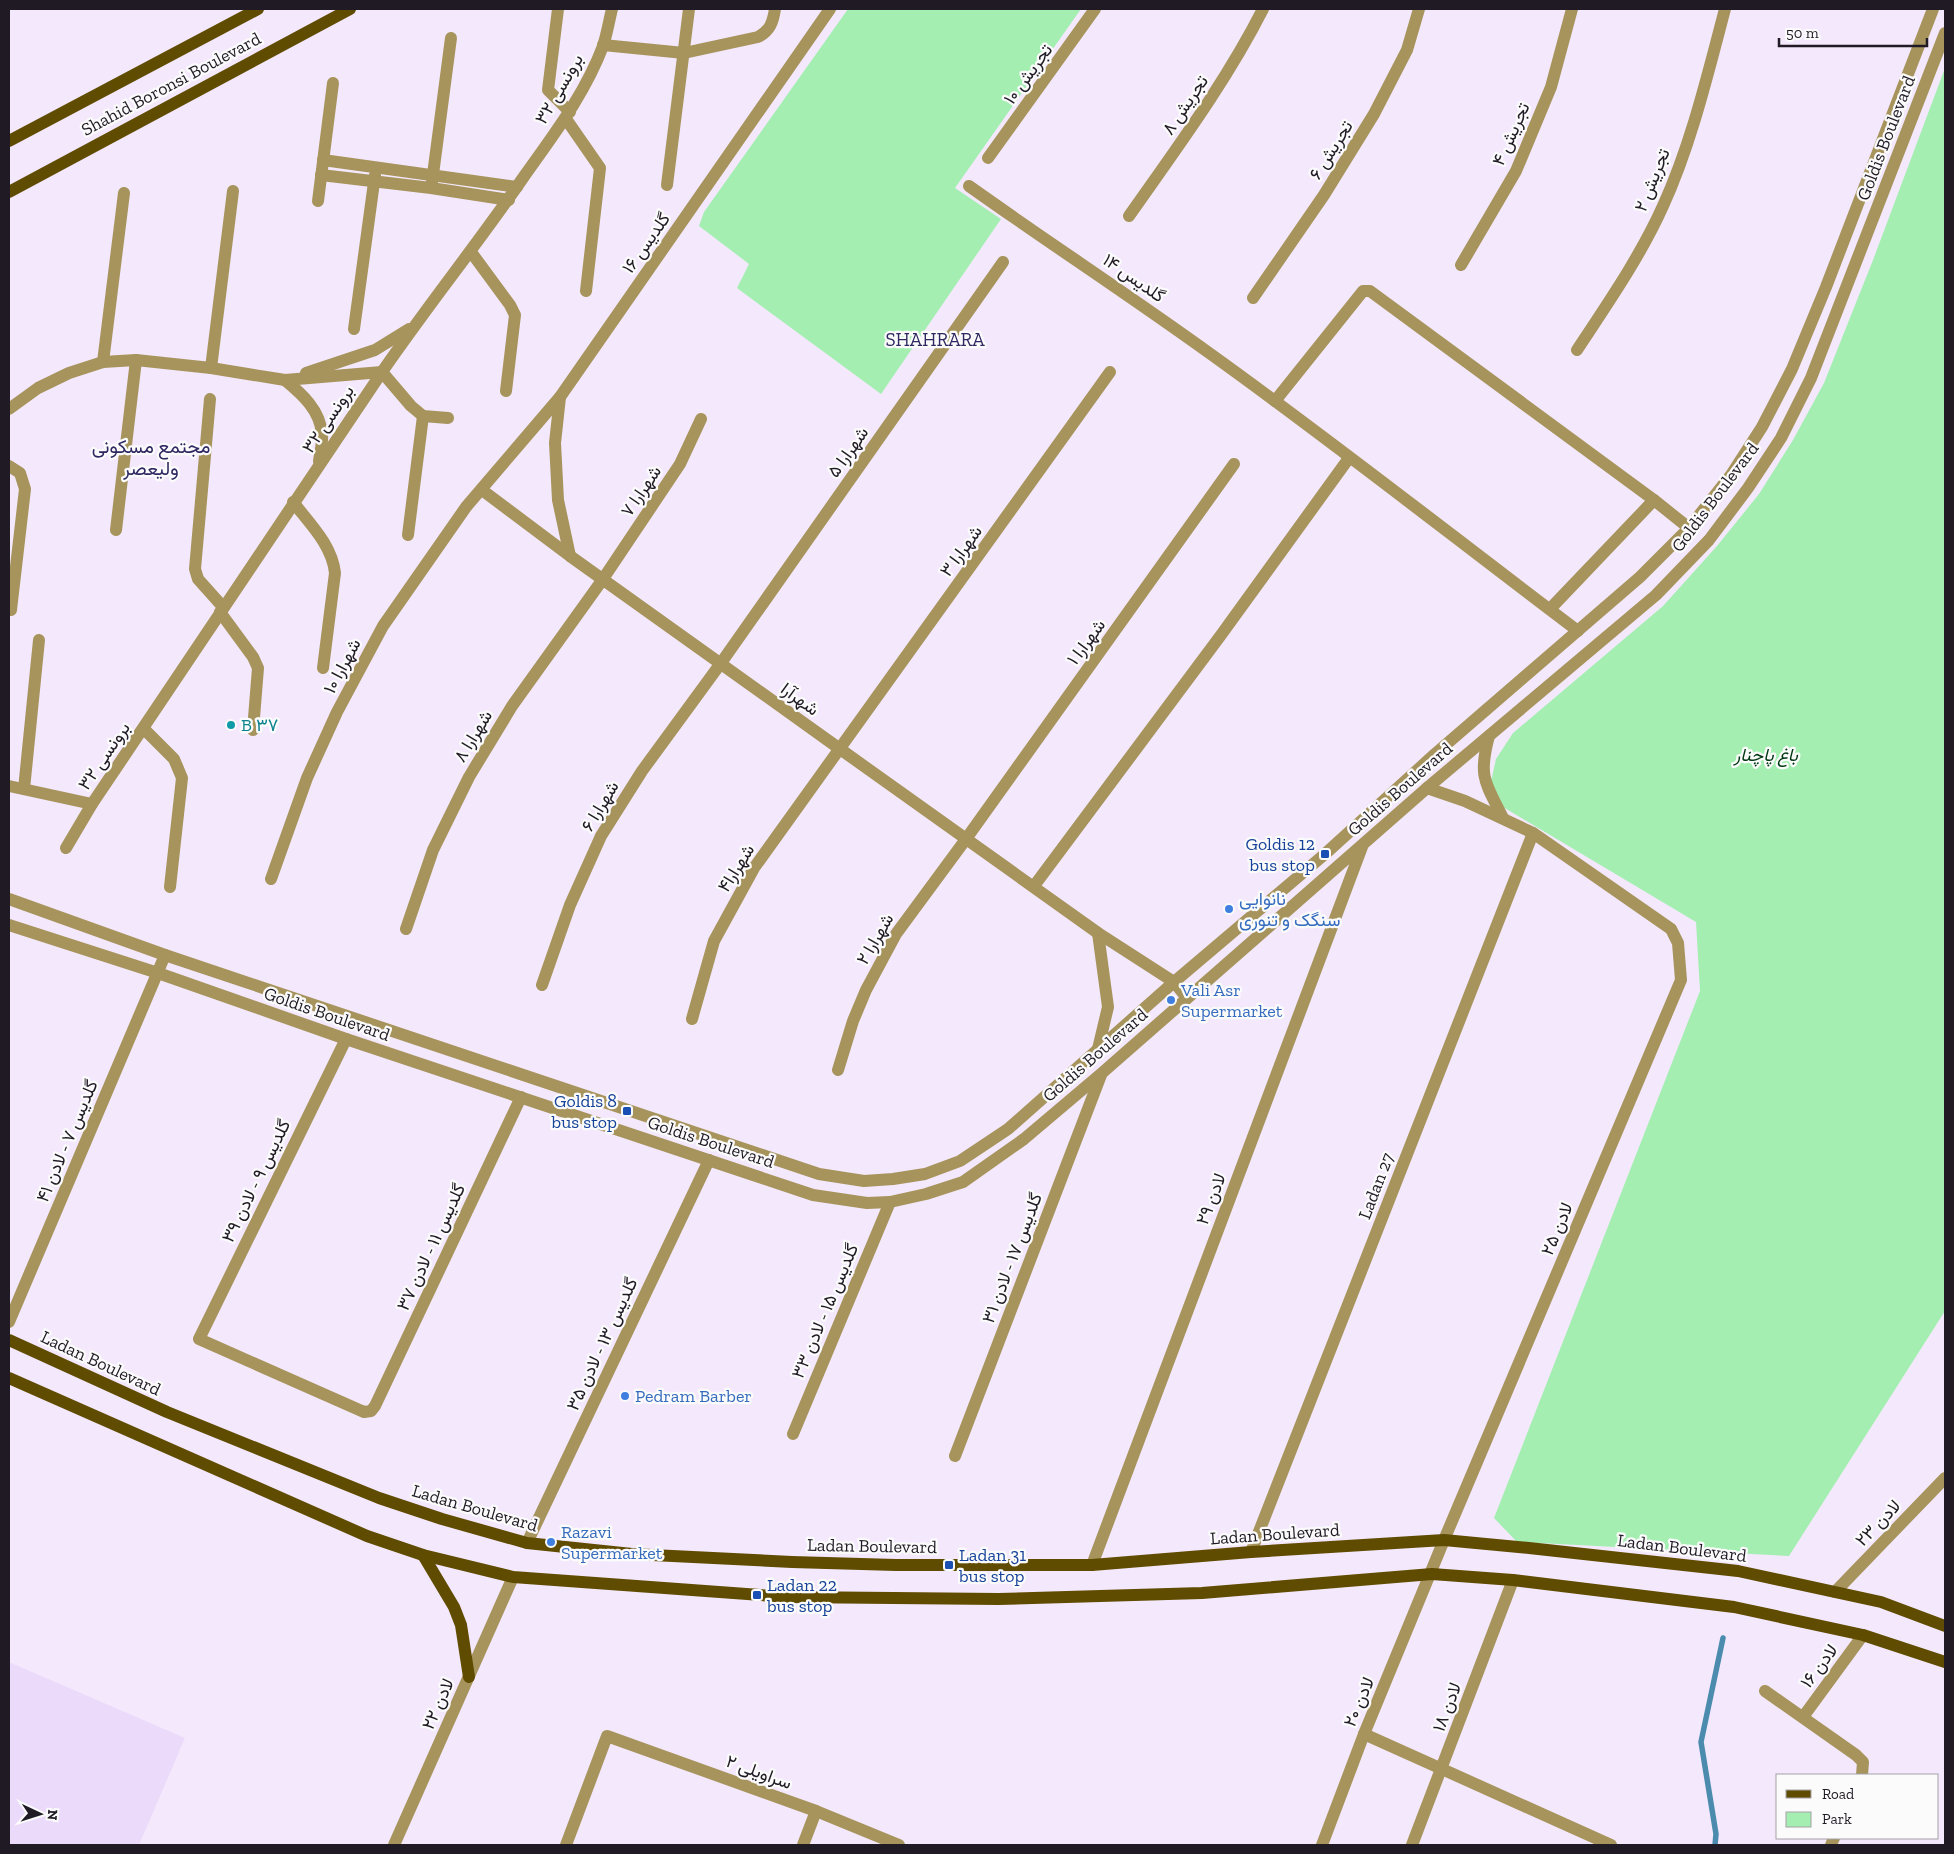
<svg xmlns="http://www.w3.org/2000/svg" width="1954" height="1854" font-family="'Zilla Slab',Vazirmatn,serif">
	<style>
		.built { fill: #ecdafa }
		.green { fill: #a5eeb2 }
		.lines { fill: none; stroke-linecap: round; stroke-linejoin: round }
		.stream { stroke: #4b8bae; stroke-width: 5.5 }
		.minor { stroke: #a7945d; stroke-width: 12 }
		.major { stroke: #604c00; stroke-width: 12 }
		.culture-dot { fill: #0f9aa8; stroke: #fbfbfb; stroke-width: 2 }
		.transit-dot { fill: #1a4fb4; stroke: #fbfbfb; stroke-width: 2 }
		.shop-dot { fill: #3f7fe0; stroke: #fbfbfb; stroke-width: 2 }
		.labels { text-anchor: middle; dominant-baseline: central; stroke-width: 4.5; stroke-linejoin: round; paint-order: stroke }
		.street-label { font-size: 18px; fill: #201a25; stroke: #fbfbfb }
		.culture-label { font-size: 18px; fill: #0d838f; stroke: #fbfbfb; text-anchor: start }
		.park-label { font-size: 18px; font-style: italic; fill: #003813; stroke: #fbfbfb }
		.transit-label { font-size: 18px; fill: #164399; stroke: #fbfbfb; text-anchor: end }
		.shop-label { font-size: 18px; fill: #366cbe; stroke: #fbfbfb; text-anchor: start }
		.neighbourhood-label { font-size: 19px; fill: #2e2761; stroke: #fbfbfb }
	</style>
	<rect width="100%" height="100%" fill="#f4e9fc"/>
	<path class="built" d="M9 1662 185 1738 139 1845H9Z"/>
	<g class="green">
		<path d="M848 9H1081L955 188 1001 219 881 394 737 288 749 264 699 226 704 212Z"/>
		<path d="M1945 68V1311L1789 1556 1517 1542 1494 1518 1700 991 1696 922 1503 807 1490 786 1496 759 1513 733 1663 606 1717 546 1759 494 1793 440 1824 383 1873 260Z"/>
	</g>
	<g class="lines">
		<path class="stream" d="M1715 1845 1716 1834 1701 1742 1723 1638"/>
		<g class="minor">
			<path d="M558 9 548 90 570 112"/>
			<path d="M603 45 684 53 758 37C770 31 773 22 775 9"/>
			<path d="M566 119 600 168 586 291"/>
			<path d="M988 158 1095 9"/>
			<path d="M323 160 517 187"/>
			<path d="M321 175 431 188 509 200"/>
			<path d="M432 182 451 38"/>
			<path d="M667 185 689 9"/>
			<path d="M969 186C1049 243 1132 297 1212 355 1336 444 1456 539 1578 631"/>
			<path d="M318 201 333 83"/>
			<path d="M1129 216C1176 149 1226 82 1263 9"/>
			<path d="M471 252 510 305 515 315 506 391"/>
			<path d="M1461 265 1516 171 1551 87 1572 9"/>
			<path d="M1253 298 1324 195 1374 114 1407 50 1419 9"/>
			<path d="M354 329 375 175"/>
			<path d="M1577 350C1608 303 1640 257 1663 206 1691 145 1708 73 1725 9"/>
			<path d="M103 362 124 193"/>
			<path d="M211 368 233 191"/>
			<path d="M306 373 375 350 409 329"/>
			<path d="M285 380C302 394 320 410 322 434 323 442 320 453 319 461"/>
			<path d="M560 397 555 443 558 500 570 556"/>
			<path d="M210 399 195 569 198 579 223 607"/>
			<path d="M1275 401 1363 291H1370L1654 500 1689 528"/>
			<path d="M9 409 38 388 69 373 103 362 136 360 211 368 285 380 382 372 411 406 423 416 448 418"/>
			<path d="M9 466 20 473 25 489 11 610"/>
			<path d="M482 490 570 556 840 749 1098 933 1174 982 1187 998"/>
			<path d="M293 502C310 524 332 545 335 573L323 668"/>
			<path d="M116 530 136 360"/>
			<path d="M408 535 423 416"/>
			<path d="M1550 609 1654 500"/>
			<path d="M220 612 253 657 258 668 253 730"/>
			<path d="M144 729 174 759 182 778 170 887"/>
			<path d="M1489 736C1478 777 1485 782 1503 818"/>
			<path d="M9 786 92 804"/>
			<path d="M24 789 39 640"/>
			<path d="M66 848 92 804 382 372C428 305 479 242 525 175 554 134 585 94 603 46 607 34 609 21 612 9"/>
			<path d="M271 879 307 778 337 712 383 626 466 507 560 397 830 9"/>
			<path d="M1034 886 1221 635 1349 458"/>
			<path d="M9 899 165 955 819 1174 864 1181 893 1179 925 1174 960 1161 1008 1129 1174 982 1325 854 1435 754 1640 577 1689 528 1731 475 1762 427 1792 369 1826 287 1933 9"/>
			<path d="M9 925 158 973 346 1039 813 1195 867 1203 890 1202 926 1194 963 1182 1024 1139 1102 1073 1427 788 1656 595 1709 540 1748 488 1781 438 1811 378 1945 33"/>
			<path d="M406 929 433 850 469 777 512 706 603 579 680 464 701 419"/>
			<path d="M542 985 570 905 601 836 642 771 721 663 1003 262"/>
			<path d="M692 1019 714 941 754 868 1110 372"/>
			<path d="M346 1039 199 1339 364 1412 371 1411 375 1406 521 1097"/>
			<path d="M1098 1049 1108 1007 1098 933"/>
			<path d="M838 1070 853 1021 866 990 896 934 966 839 1234 464"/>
			<path d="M9 1322 165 955"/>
			<path d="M793 1434 890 1202"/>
			<path d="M955 1456 1101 1075"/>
			<path d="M527 1543 709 1160"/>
			<path d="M1251 1552 1533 833"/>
			<path d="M1092 1565 1362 847"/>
			<path d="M1835 1592 1945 1478"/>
			<path d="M1765 1691 1856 1755 1863 1762 1862 1775"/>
			<path d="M1803 1717 1863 1635"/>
			<path d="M1364 1734 1611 1845"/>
			<path d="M394 1845 513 1577"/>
			<path d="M566 1845 607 1736 816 1811 899 1845"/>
			<path d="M803 1845 816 1811"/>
			<path d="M1322 1845 1364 1734 1444 1540 1681 980 1678 943 1671 929 1533 833 1465 801 1427 788"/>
			<path d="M1412 1845 1513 1580"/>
			<path d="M1831 1845 1834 1838"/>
		</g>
		<g class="major">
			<path d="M9 141 258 9"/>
			<path d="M9 192 350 9"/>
			<path d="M9 1340 167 1412 379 1498 442 1519 527 1543 632 1554 792 1562 896 1565H1092L1251 1552 1444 1540 1529 1548 1738 1571 1881 1602 1945 1626"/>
			<path d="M9 1378 367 1536 423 1555 513 1577 787 1597 999 1599 1202 1593 1432 1574 1513 1580 1734 1607 1863 1635 1945 1662"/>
			<path d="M423 1555 454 1607 461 1625 469 1677"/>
		</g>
	</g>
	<circle class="culture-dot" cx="231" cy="725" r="5"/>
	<g class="transit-dot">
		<rect x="1320" y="849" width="10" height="10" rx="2.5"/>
		<rect x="622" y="1106" width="10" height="10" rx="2.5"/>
		<rect x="944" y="1560" width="10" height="10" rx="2.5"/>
		<rect x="752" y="1590" width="10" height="10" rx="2.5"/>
	</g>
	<g class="shop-dot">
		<circle cx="1229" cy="909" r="5"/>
		<circle cx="1171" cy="1000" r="5"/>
		<circle cx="625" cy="1396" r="5"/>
		<circle cx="551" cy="1542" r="5"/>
	</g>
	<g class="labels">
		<g class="street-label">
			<text transform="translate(1028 74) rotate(-54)">تجریش ۱۰</text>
			<text transform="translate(171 84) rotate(-28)">Shahid Boronsi Boulevard</text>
			<text transform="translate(559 89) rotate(-60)">برونسی ۳۲</text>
			<text transform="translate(1185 105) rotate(-56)">تجریش ۸</text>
			<text transform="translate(1511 134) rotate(-66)">تجریش ۴</text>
			<text transform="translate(1886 138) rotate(-69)">Goldis Boulevard</text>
			<text transform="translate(1331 150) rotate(-58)">تجریش ۶</text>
			<text transform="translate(1652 180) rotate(-68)">تجریش ۲</text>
			<text transform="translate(646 243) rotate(-55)">گلدیس ۱۶</text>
			<text transform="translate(1134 278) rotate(35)">گلدیس ۱۴</text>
			<text transform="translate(328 419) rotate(-56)">برونسی ۳۲</text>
			<text transform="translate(848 452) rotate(-55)">شهرارا ۵</text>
			<text transform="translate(641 491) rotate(-56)">شهرارا ۷</text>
			<text transform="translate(1715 497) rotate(-53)">Goldis Boulevard</text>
			<text transform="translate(961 551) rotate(-54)">شهرارا ۳</text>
			<text transform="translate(1086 642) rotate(-54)">شهرارا ۱</text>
			<text transform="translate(342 666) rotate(-62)">شهرارا ۱۰</text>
			<text transform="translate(800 699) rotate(36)">شهرآرا</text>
			<text transform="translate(473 736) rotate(-59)">شهرارا ۸</text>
			<text transform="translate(104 756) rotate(-56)">برونسی ۳۲</text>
			<text transform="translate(1400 789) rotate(-41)">Goldis Boulevard</text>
			<text transform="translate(600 806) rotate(-59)">شهرارا ۶</text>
			<text transform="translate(736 868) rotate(-58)">شهرارا۴</text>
			<text transform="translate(875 939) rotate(-60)">شهرارا ۲</text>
			<text transform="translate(327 1014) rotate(19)">Goldis Boulevard</text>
			<text transform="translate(1095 1055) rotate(-41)">Goldis Boulevard</text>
			<text transform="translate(67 1141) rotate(-67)">گلدیس ۷ - لادن ۴۱</text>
			<text transform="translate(711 1142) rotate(18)">Goldis Boulevard</text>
			<text transform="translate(256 1181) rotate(-64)">گلدیس ۹ - لادن ۳۹</text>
			<text transform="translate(1376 1186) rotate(-69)">Ladan 27</text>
			<text transform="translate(1211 1199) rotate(-69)">لادن ۲۹</text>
			<text transform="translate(1557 1229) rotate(-67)">لادن ۲۵</text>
			<text transform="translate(431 1247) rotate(-65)">گلدیس ۱۱ - لادن ۳۷</text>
			<text transform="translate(1012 1258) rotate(-69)">گلدیس ۱۷ - لادن ۳۱</text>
			<text transform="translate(825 1311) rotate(-67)">گلدیس ۱۵ - لادن ۳۳</text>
			<text transform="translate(602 1344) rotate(-65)">گلدیس ۱۳ - لادن ۳۵</text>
			<text transform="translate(101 1363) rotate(25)">Ladan Boulevard</text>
			<text transform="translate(475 1508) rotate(16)">Ladan Boulevard</text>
			<text transform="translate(1878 1523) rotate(-46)">لادن ۲۳</text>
			<text transform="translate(1275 1534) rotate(-4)">Ladan Boulevard</text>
			<text transform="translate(872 1546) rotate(1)">Ladan Boulevard</text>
			<text transform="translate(1682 1548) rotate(7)">Ladan Boulevard</text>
			<text transform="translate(1819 1666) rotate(-53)">لادن ۱۶</text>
			<text transform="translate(1359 1702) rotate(-67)">لادن ۲۰</text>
			<text transform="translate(438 1704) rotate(-66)">لادن ۲۲</text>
			<text transform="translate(1447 1707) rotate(-69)">لادن ۱۸</text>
			<text transform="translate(759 1772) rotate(20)">سراویلی ۲</text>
		</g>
		<g class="culture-label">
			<text x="241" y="725">B ۳۷</text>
		</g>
		<g class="park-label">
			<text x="1766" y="755">باغ پاچنار</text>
		</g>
		<g class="transit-label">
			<text x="1315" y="844">Goldis 12<tspan x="1315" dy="21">bus stop</tspan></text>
			<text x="617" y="1101">Goldis 8<tspan x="617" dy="21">bus stop</tspan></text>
			<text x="959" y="1555" text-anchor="start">Ladan 31<tspan x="959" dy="21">bus stop</tspan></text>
			<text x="767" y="1585" text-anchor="start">Ladan 22<tspan x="767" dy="21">bus stop</tspan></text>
		</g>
		<g class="shop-label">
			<text x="1239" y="899">نانوایی<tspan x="1239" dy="21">سنگک و تنوری</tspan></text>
			<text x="1181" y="990">Vali Asr<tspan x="1181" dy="21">Supermarket</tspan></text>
			<text x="635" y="1396">Pedram Barber</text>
			<text x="561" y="1532">Razavi<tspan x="561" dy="21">Supermarket</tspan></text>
		</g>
		<g class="neighbourhood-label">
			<text x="935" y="339">SHAHRARA</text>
			<text x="151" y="446">مجتمع مسکونی<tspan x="151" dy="22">ولیعصر</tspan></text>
		</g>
	</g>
	<rect width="1954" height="1854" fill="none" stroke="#201a25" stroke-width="20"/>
	<rect x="1776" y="1774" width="162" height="65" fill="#fbfbfb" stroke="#a3a1a5"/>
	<rect x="1786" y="1790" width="25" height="8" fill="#604c00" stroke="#a3a1a5"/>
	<text x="1822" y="1799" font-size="15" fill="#201a25">Road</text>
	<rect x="1786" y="1812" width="25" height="15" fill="#a5eeb2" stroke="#a3a1a5"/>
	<text x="1822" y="1824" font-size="15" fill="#201a25">Park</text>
	<g transform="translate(40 1814) rotate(94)" stroke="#fbfbfb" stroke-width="4" paint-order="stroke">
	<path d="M0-4L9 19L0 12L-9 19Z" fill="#201a25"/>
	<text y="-8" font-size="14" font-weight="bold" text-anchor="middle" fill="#201a25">N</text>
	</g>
	<path d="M1779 38v8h148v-8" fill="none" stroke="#201a25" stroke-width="2.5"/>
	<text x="1786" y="38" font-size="15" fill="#201a25" stroke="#fbfbfb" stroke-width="4" paint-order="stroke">50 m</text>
</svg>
